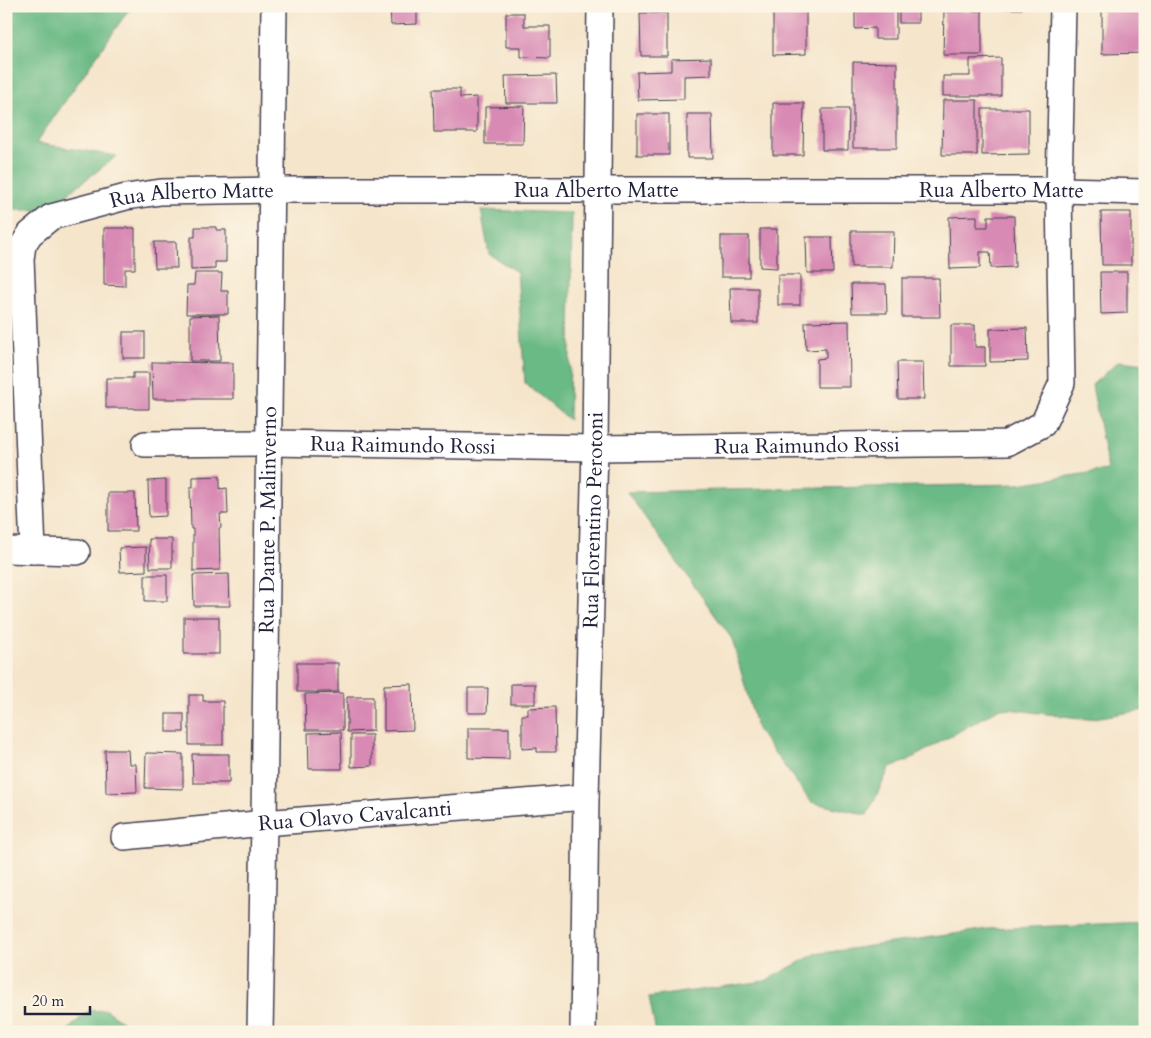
<svg xmlns="http://www.w3.org/2000/svg" width="1151" height="1038" font-family="Cardo,serif">
	<style>
		.forest { fill: #6bba85; stroke: #466e60 }
		.building { fill: #d889b4 }
		.lines { fill: none; stroke-linecap: round; stroke-linejoin: round }
		.minor-casing { stroke: #423f51; stroke-width: 28 }
		.minor { stroke: #fff; stroke-width: 25 }
		.labels { text-anchor: middle; dominant-baseline: central; stroke-width: 4; stroke-linejoin: round; paint-order: stroke }
		.street-label { font-size: 21px; fill: #22223b; stroke: #fcf5e5 }
	</style>
	<rect width="100%" height="100%" fill="#fcf5e5"/>
	<filter id="ink" filterUnits="userSpaceOnUse"><feTurbulence type="fractalNoise" baseFrequency=".02" numOctaves="2"/><feDisplacementMap in="SourceGraphic" scale="10" xChannelSelector="R" yChannelSelector="G"/><feConvolveMatrix kernelMatrix="1 2 1 2 8 2 1 2 1" color-interpolation-filters="sRGB"/></filter>
	<filter id="wash" filterUnits="userSpaceOnUse"><feTurbulence type="fractalNoise" baseFrequency=".0096" numOctaves="4" result="noise"/><feDisplacementMap in="SourceGraphic" scale="20" xChannelSelector="R" yChannelSelector="G"/><feGaussianBlur stdDeviation="1.12" result="paint"/><feColorMatrix in="noise" values="0 0 0 0 0 0 0 0 0 0 0 0 0 0 0 0 0 1.4 0 .05"/><feComposite in="paint" operator="in"/></filter>
	<g filter="url(#wash)">
		<rect width="100%" height="100%" fill="#f5e5cb"/>
		<g class="forest">
			<path d="M6 6H129L130 8 36 143 117 156 46 210H6Z"/>
			<path d="M481 210 572 213 569 420 525 383 517 272 489 254Z"/>
			<path d="M1119 361 1145 364V710L1087 719 1000 708 907 761 890 767 867 815 811 802 757 729 732 639 627 492 1019 484 1108 470 1092 385Z"/>
			<path d="M1145 922V1032H656L649 997 765 981 815 954 988 929Z"/>
			<path d="M106 1010 123 1022 122 1032H69L68 1030 88 1011Z"/>
		</g>
		<g id="blocks">
			<g class="building">
				<path d="M390 6H431V10L417 11V24L391 25Z"/>
				<path d="M773 6H806V54L773 55Z"/>
				<path d="M855 6H896V39H875V28L855 29Z"/>
				<rect x="899" y="6" width="19" height="17"/>
				<rect x="984" y="6" width="38" height="3"/>
				<path d="M1145 7V53L1102 54V8Z"/>
				<path d="M944 11H982V55H943Z"/>
				<path d="M506 13H524V26H550V58L521 57V47H506Z"/>
				<path d="M640 13H667V56H641Z"/>
				<path d="M711 58V75L684 76V99L638 100 637 72 671 71V59Z"/>
				<path d="M1001 58V96H943V76H970V59Z"/>
				<path d="M853 62 897 63V148H853Z"/>
				<path d="M556 75 557 103H506L505 76Z"/>
				<path d="M433 89H460V98L477 97V132H434Z"/>
				<path d="M943 100H977V155H942Z"/>
				<path d="M773 103H804L803 155H773Z"/>
				<path d="M524 106 523 144H485V107Z"/>
				<path d="M822 109H849L848 150H822Z"/>
				<path d="M982 109H1029V154L982 155Z"/>
				<rect x="637" y="114" width="32" height="41"/>
				<path d="M687 114H712L713 158H687Z"/>
				<path d="M1101 212H1131V265H1102Z"/>
				<path d="M977 216V227H988V216H1014L1015 267 991 268 990 252H980V268L950 269 949 217Z"/>
				<path d="M195 227H216V230H226V262H215V269L191 270V237H195Z"/>
				<path d="M104 228H135V269H125V286L104 285Z"/>
				<path d="M760 229H777V268L760 267Z"/>
				<path d="M851 231H894L893 267H851Z"/>
				<rect x="721" y="236" width="28" height="41"/>
				<path d="M806 237H832L833 273H807Z"/>
				<path d="M154 242H176L177 268H155Z"/>
				<path d="M1100 272H1127V313L1101 314Z"/>
				<path d="M195 273H222L221 291H228V314H186L187 285H194Z"/>
				<rect x="778" y="275" width="22" height="30"/>
				<path d="M902 278H939L940 317H902Z"/>
				<path d="M851 284H886L887 313H852Z"/>
				<path d="M730 288H758V323H731Z"/>
				<path d="M219 315 220 361H190V316Z"/>
				<path d="M849 321 850 387H817V359L826 358V349L806 350 805 322Z"/>
				<path d="M951 325H975V347H985V366H951Z"/>
				<path d="M1027 328 1028 361 990 362V329Z"/>
				<rect x="123" y="332" width="22" height="26"/>
				<path d="M152 362 233 363V399H153Z"/>
				<path d="M897 362H923L924 399H898Z"/>
				<path d="M133 373H149V409H134V408H106V378H133Z"/>
				<path d="M220 476V489L227 488 228 514H220L221 528H219L220 570 193 571V529H191L190 487H193V477Z"/>
				<path d="M166 480V516L149 517 148 481Z"/>
				<path d="M108 493H135L136 531H108Z"/>
				<path d="M149 539H172V568H150Z"/>
				<path d="M146 547V571L120 572 119 548Z"/>
				<path d="M229 574 230 606H194L193 575Z"/>
				<rect x="145" y="575" width="22" height="26"/>
				<rect x="184" y="617" width="35" height="37"/>
				<rect x="297" y="663" width="41" height="29"/>
				<path d="M412 684 413 730 384 731V685Z"/>
				<rect x="511" y="684" width="24" height="20"/>
				<path d="M468 688H488L487 713H468Z"/>
				<path d="M343 693V730H306L305 694Z"/>
				<path d="M189 695H203V701H223V745H189Z"/>
				<path d="M347 697H373V731L347 732Z"/>
				<path d="M555 707 556 752H537V748L522 749V715H528V708Z"/>
				<rect x="166" y="714" width="18" height="18"/>
				<path d="M468 728H509V759L468 758Z"/>
				<path d="M341 732 342 769H309L308 733Z"/>
				<path d="M351 735H372V766L351 767Z"/>
				<path d="M105 750H128L129 764H136L137 792 106 793Z"/>
				<path d="M146 753 183 754V789L145 788Z"/>
				<path d="M192 754H229V783H193Z"/>
			</g>
		</g>
	</g>
	<g filter="url(#ink)">
		<use href="#blocks" fill-opacity="0" stroke="#423f51" stroke-width="1"/>
		<g class="lines">
			<g class="minor-casing">
				<g id="minor">
					<path id="s1" d="M145 444 269 443 595 448 1007 443 1043 424 1062 383 1059 190 1063 6"/>
					<path d="M6 550 77 552"/>
					<path id="s2" d="M33 551 21 259 23 245 30 234 51 217 126 197 161 192 272 190H1059L1145 192"/>
					<path id="s3" d="M124 837 264 823 586 797"/>
					<path id="s4" d="M260 1032 264 823 274 6"/>
					<path id="s5" d="M583 1032 586 797 595 448 600 6"/>
				</g>
			</g>
			<use href="#minor" class="minor"/>
		</g>
	</g>
	<g class="labels">
		<g class="street-label">
			<text stroke="none"><textPath href="#s2" startOffset="895">Rua Alberto Matte</textPath></text>
			<text stroke="none"><textPath href="#s2" startOffset="1300">Rua Alberto Matte</textPath></text>
			<text stroke="none"><textPath href="#s2" startOffset="490">Rua Alberto Matte</textPath></text>
			<text stroke="none"><textPath href="#s1" startOffset="258">Rua Raimundo Rossi</textPath></text>
			<text stroke="none"><textPath href="#s1" startOffset="662">Rua Raimundo Rossi</textPath></text>
			<text stroke="none"><textPath href="#s4" startOffset="512">Rua Dante P. Malinverno</textPath></text>
			<text stroke="none"><textPath href="#s5" startOffset="512">Rua Florentino Perotoni</textPath></text>
			<text stroke="none"><textPath href="#s3" startOffset="232">Rua Olavo Cavalcanti</textPath></text>
		</g>
	</g>
	<rect width="1151" height="1038" fill="none" stroke="#fcf5e5" stroke-width="25"/>
	<path d="M25 1006v8h65v-8" fill="none" stroke="#22223b" stroke-width="2.5"/>
	<text x="32" y="1006" font-size="15" fill="#22223b" stroke="#fcf5e5" stroke-width="4" paint-order="stroke">20 m</text>
</svg>
